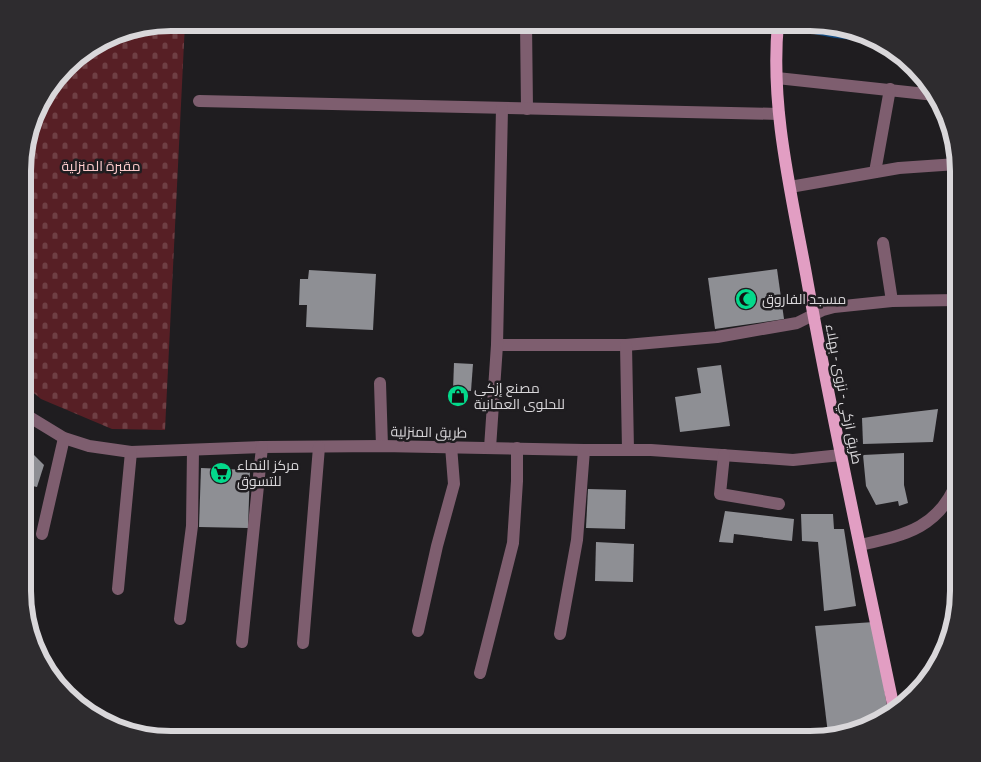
<svg xmlns="http://www.w3.org/2000/svg" width="981" height="762" font-family="Ubuntu,Cairo,sans-serif">
	<style>
		.cemetery { fill: url(#cemetery-stones) }
		.lines { fill: none; stroke-linecap: round; stroke-linejoin: round }
		.stream { stroke: #0f4a82; stroke-width: 5.5 }
		.building { fill: #8e8f94 }
		.minor { stroke: #7e5e6f; stroke-width: 12 }
		.major { stroke: #e29ec3; stroke-width: 12 }
		.labels { text-anchor: middle; dominant-baseline: central; stroke-width: 5; stroke-linejoin: round; paint-order: stroke }
		.park-label { font-size: 14px; fill: #fccbcc; stroke: #1f1d20 }
		.poi-label { font-size: 14px; fill: #d9d7da; stroke: #1f1d20; text-anchor: start }
		.street-label { font-size: 14px; fill: #d9d7da; stroke: #1f1d20 }
		.rim { fill: none; stroke: #d9d7da; stroke-width: 6 }
	</style>
	<defs>
		<pattern id="cemetery-stones" width="16" height="16" patternUnits="userSpaceOnUse" patternTransform="scale(1.25)"><rect width="16" height="16" fill="#571f25"/><path d="M2 7V4a2 2 0 0 1 4 0v3zM10 15v-3a2 2 0 0 1 4 0v3z" fill="#6f3f44"/></pattern>
	</defs>
	<rect width="100%" height="100%" fill="#1f1d20"/>
	<path class="cemetery" d="M171 23H185L165 430 112 429 41 399 23 384 24 151 42 97 73 59 123 30Z"/>
	<g class="lines">
		<path class="stream" d="M777 24 834 35 876 40"/>
	</g>
	<g class="building">
		<path d="M777 269 784 319 715 329 708 278Z"/>
		<path d="M309 270 376 274 373 330 306 327 307 305H299L300 279H308Z"/>
		<path d="M454 363 473 364 471 391 453 390Z"/>
		<path d="M721 365 730 426 680 432 675 397 701 393 697 368Z"/>
		<path d="M938 409 933 442 863 444 862 418Z"/>
		<path d="M23 449 29 450 44 465 37 487 23 484Z"/>
		<path d="M904 453V485L908 503 899 506 898 501 876 505 866 486 863 455Z"/>
		<path d="M201 468 250 470 248 528 199 527Z"/>
		<path d="M588 489 626 490 625 529 586 528Z"/>
		<path d="M725 511 794 519 792 541 734 534 733 543 719 542Z"/>
		<path d="M801 514H833L834 529H844L856 606 824 611 818 542 802 541Z"/>
		<path d="M596 542 634 544 633 582 595 581Z"/>
		<path d="M874 622 888 713 867 728 828 734 815 626Z"/>
	</g>
	<g class="lines">
		<g class="minor">
			<path d="M526 23 527 109"/>
			<path d="M777 78 935 95"/>
			<path d="M199 101 779 114"/>
			<path d="M875 172 890 89"/>
			<path d="M790 187 899 168 957 164"/>
			<path d="M883 243 892 301"/>
			<path d="M497 345H626L717 337 797 323 823 310 834 307 892 301 958 300"/>
			<path d="M626 345 628 450"/>
			<path d="M380 383 382 446"/>
			<path d="M23 413 64 438 89 446 131 452 262 447 382 446 584 450H651L793 460 841 455"/>
			<path d="M490 448 497 345 502 108"/>
			<path d="M724 455 720 494 779 504"/>
			<path d="M42 534 64 438"/>
			<path d="M860 545C905 535 940 528 958 479"/>
			<path d="M118 589 131 452"/>
			<path d="M180 619 192 526 193 450"/>
			<path d="M418 631 437 546 454 484 451 446"/>
			<path d="M560 634 577 540 584 450"/>
			<path d="M242 642 262 447"/>
			<path d="M303 643 319 447"/>
			<path d="M480 673 513 543 517 481V448"/>
		</g>
		<path class="major" d="M778 23C770 107 791 192 806 274 832 420 864 564 894 709"/>
	</g>
	<defs>
		<g id="mosque-disc" transform="scale(1.125)"><circle r="9.5" fill="#03d98b" stroke="#1f1d20"/><path d="M3.5-4.9A6 6 0 1 0 3.5 4.9A5 5 0 1 1 3.5-4.9Z" fill="#111"/></g>
		<g id="shop-disc" transform="scale(1.125)"><circle r="9.5" fill="#03d98b" stroke="#1f1d20"/><path d="M-5-2.5h2.3a2.7 3.5 0 0 1 5.4 0H5L5.5 6h-11ZM-1.5-2.5h3a1.5 2.3 0 0 0-3 0Z" fill="#111"/></g>
		<g id="supermarket-disc" transform="scale(1.125)"><circle r="9.5" fill="#03d98b" stroke="#1f1d20"/><path d="M-6-5.5h2.5l.6 2H6L4.5 2H-2.5L-4.4-4H-6ZM-1.5 3.2a1.3 1.3 0 1 0 .1 0ZM3 3.2a1.3 1.3 0 1 0 .1 0Z" fill="#111"/></g>
	</defs>
	<g fill-rule="evenodd">
		<use href="#mosque-disc" x="746" y="299"/>
		<use href="#shop-disc" x="458" y="396"/>
		<use href="#supermarket-disc" x="221" y="473"/>
	</g>
	<g class="labels">
		<g class="park-label">
			<text x="101" y="166">مقبرة المنزلية</text>
		</g>
		<g class="poi-label">
			<text x="762" y="299">مسجد الفاروق</text>
			<text x="474" y="388">مصنع إزكي<tspan x="474" dy="16">للحلوى العمانية</tspan></text>
			<text x="237" y="465">مركز النماء<tspan x="237" dy="16">للتسوق</tspan></text>
		</g>
		<g class="street-label">
			<text transform="translate(844 394) rotate(79)">طريق ازكي - نزوى - بهلاء</text>
			<text transform="translate(429 432) rotate(1)">طريق المنزلية</text>
		</g>
	</g>
	<path d="M0 0H981V762H0ZM171 31H810A140 140 0 0 1 950 171V591A140 140 0 0 1 810 731H171A140 140 0 0 1 31 591V171A140 140 0 0 1 171 31Z" fill="#2e2c2f" fill-rule="evenodd"/>
	<path class="rim" d="M171 31H810A140 140 0 0 1 950 171V591A140 140 0 0 1 810 731H171A140 140 0 0 1 31 591V171A140 140 0 0 1 171 31Z"/>
</svg>
